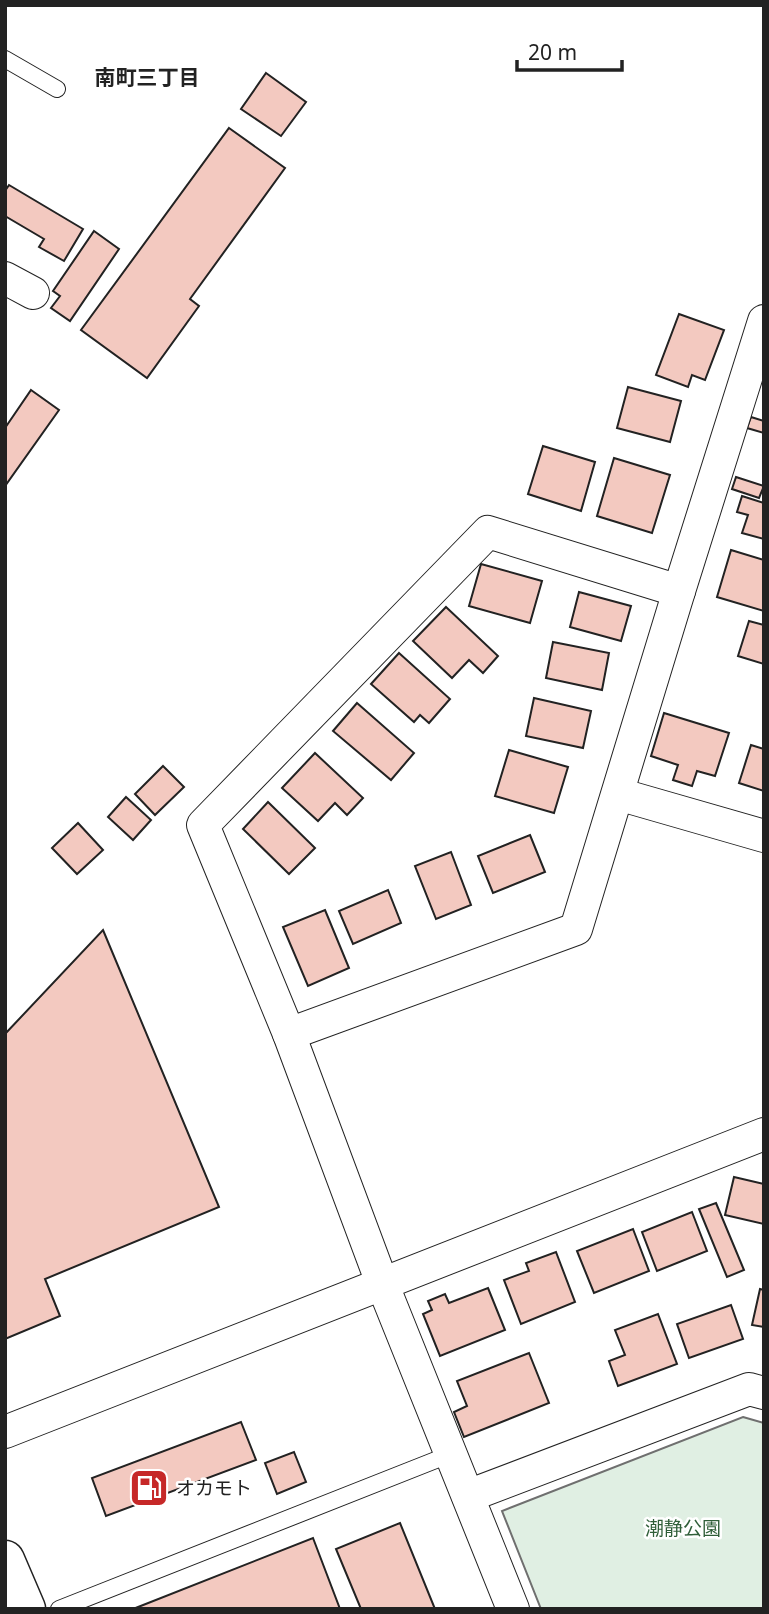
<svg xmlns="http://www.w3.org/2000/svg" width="769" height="1614" font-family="'Noto Sans','Noto Sans JP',sans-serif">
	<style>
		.green { fill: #e0efe3; stroke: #6f6f6f; stroke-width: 2 }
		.building { fill: #f3c9c0; stroke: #222; stroke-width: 2 }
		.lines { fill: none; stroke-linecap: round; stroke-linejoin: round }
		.service-casing { stroke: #222; stroke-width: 18 }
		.minor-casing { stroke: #222; stroke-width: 34 }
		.trunk-casing { stroke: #222; stroke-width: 41 }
		.service { stroke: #fff; stroke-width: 16 }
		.minor { stroke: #fff; stroke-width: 32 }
		.trunk { stroke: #fff; stroke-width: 38 }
		.labels { text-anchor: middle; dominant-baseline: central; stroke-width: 5; stroke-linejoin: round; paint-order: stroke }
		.poi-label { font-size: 19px; fill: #222; stroke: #fff; text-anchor: start }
		.park-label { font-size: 19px; fill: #2f5e38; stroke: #fff }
		.neighbourhood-label { font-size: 21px; font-weight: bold; fill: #222; stroke: #fff }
	</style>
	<rect width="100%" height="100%" fill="#fff"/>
	<path class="green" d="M743 1417 764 1423V1609H541L502 1511Z"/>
	<g class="building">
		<path d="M266 73 306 102 281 136 241 109Z"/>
		<path d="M229 128 285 168 190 299 199 306 147 378 81 330Z"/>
		<path d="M9 185 83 229 64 261 39 247 44 239 5 216V191Z"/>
		<path d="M94 231 119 249 70 321 51 308 60 296 53 291Z"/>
		<path d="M679 314 724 330 705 380 692 375 688 387 656 375Z"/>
		<path d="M628 387 681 401 670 442 617 428Z"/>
		<path d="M31 390 59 410 5 486V428Z"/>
		<path d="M751 417 764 421V433L747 428Z"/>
		<path d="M543 446 595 462 581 511 528 494Z"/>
		<path d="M614 458 670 475 652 533 597 516Z"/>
		<path d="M736 477 764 486 759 498 732 489Z"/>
		<path d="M742 496 764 503V539L742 533 748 515 737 512Z"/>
		<path d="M731 550 764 560V611L717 597Z"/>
		<path d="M481 564 542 581 530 623 469 606Z"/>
		<path d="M579 592 631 606 621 641 570 627Z"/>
		<path d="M446 607 498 656 483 673 469 660 452 678 413 641Z"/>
		<path d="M749 621 764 625V664L738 656Z"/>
		<path d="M553 642 609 653 602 690 546 678Z"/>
		<path d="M399 653 450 699 429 723 420 715 414 722 371 684Z"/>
		<path d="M534 698 591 711 583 748 526 736Z"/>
		<path d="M357 703 414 753 391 780 333 731Z"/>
		<path d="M664 713 729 733 715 776 697 771 692 786 673 780 678 765 651 756Z"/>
		<path d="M751 745 764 749V791L739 783Z"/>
		<path d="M509 750 568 767 554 813 495 796Z"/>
		<path d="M315 753 363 798 347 815 335 803 318 821 282 788Z"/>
		<path d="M163 766 184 787 155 815 135 794Z"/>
		<path d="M126 797 151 820 133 840 108 817Z"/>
		<path d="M268 802 315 848 289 874 243 829Z"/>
		<path d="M78 823 103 850 77 874 52 848Z"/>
		<path d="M530 835 545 872 493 893 478 856Z"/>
		<path d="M451 852 471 905 436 919 415 866Z"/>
		<path d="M388 890 401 923 353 944 339 911Z"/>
		<path d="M325 910 349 968 308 986 283 927Z"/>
		<path d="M103 930 219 1207 45 1279 60 1316 5 1339V1034Z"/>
		<path d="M734 1177 764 1184V1224L725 1215Z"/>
		<path d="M716 1203 744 1270 727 1277 699 1209Z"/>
		<path d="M692 1212 707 1251 657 1271 642 1232Z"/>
		<path d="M633 1229 649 1271 594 1293 577 1251Z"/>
		<path d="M556 1252 575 1302 521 1324 504 1280 529 1271 526 1263Z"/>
		<path d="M488 1288 505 1330 440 1356 423 1314 432 1310 428 1301 445 1294 449 1303Z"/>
		<path d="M760 1289 764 1290V1327L752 1325Z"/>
		<path d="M731 1305 743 1339 689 1358 677 1324Z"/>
		<path d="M658 1314 677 1364 618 1386 609 1361 625 1355 615 1330Z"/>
		<path d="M529 1353 549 1403 464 1437 454 1412 467 1406 457 1381Z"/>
		<path d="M241 1422 256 1460 106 1516 92 1478Z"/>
		<path d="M294 1452 306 1482 277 1494 265 1463Z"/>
		<path d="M400 1523 435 1609H361L336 1549Z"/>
		<path d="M313 1538 340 1609H133Z"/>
	</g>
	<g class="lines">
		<g class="service-casing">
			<g id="service">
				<path d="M5 59 57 89"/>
				<path d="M59 1609 451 1454"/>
			</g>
		</g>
		<g class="minor-casing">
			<g id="minor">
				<path d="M5 278 33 293"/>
				<path d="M618 794 764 836"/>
				<path d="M289 1034 576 929 679 591 764 321"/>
				<path d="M5 1432 764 1134"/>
				<path d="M468 1496 749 1389 764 1393"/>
				<path d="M513 1609 382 1283 289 1034 203 825 488 532 679 591"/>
			</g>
		</g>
		<g class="trunk-casing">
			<path id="trunk" d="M5 1560 26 1609"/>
		</g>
		<use href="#service" class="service"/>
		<use href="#minor" class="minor"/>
		<use href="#trunk" class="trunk"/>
	</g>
	<defs>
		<g id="fuel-square" transform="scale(2.0125)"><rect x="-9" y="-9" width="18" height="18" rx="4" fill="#c62828" stroke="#fff"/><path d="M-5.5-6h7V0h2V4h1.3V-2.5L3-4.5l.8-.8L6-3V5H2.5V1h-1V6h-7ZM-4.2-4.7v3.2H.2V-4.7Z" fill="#fff"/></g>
	</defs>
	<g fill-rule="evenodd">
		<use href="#fuel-square" x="149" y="1488"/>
	</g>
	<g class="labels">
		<g class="poi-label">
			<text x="176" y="1488">オカモト</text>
		</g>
		<g class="park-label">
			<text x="683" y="1528">潮静公園</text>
		</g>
		<g class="neighbourhood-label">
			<text x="147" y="77">南町三丁目</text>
		</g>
	</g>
	<rect width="769" height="1614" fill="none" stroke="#222222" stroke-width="14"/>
	<path d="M517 60v10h105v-10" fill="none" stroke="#222222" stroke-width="3.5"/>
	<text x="528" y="60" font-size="21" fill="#222222" stroke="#ffffff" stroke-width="5" paint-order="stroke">20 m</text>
</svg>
